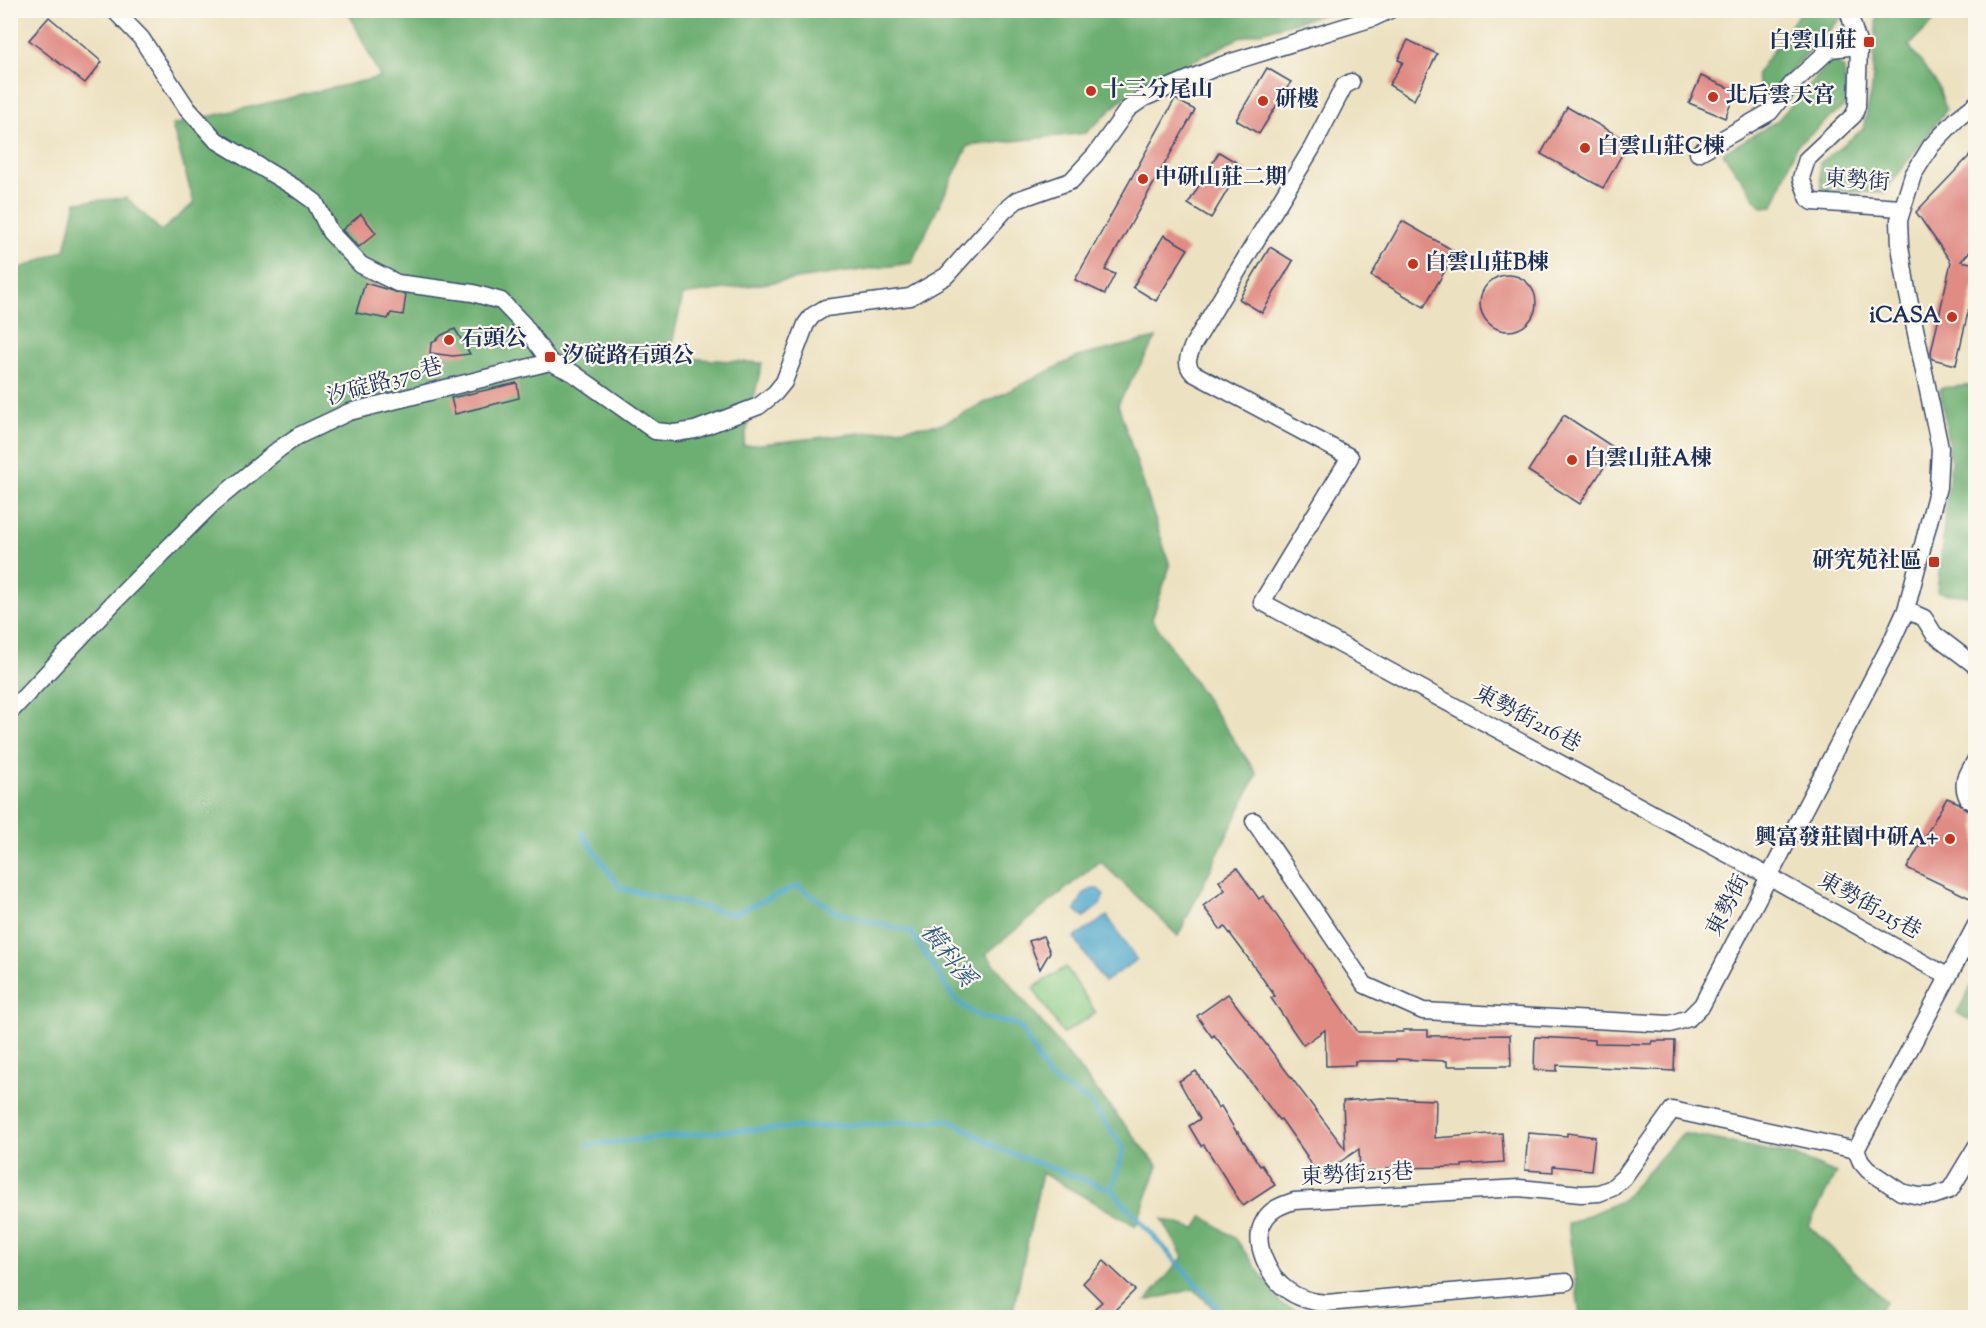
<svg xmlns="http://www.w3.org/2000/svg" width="1986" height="1328" font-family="'Sorts Mill Goudy','Noto Serif TC',serif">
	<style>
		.green { fill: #87cb85; stroke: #517d72; stroke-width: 1.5 }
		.forest { fill: #6daf72; stroke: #446f68; stroke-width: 1.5 }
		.water { fill: #4ea7cb; stroke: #346b94; stroke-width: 1.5 }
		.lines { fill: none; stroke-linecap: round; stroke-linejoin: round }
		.stream { stroke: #4ea7cb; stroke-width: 5 }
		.building { fill: #e08b84 }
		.minor-casing { stroke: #3a4a6d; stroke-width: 19 }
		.minor { stroke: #fff; stroke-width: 16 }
		.poi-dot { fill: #c8321e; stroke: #fbf7ec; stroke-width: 2 }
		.labels { text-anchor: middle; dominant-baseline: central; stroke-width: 4.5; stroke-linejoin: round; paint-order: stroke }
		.poi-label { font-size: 22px; font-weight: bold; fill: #1b2f5e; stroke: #fbf7ec; text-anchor: start }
		.street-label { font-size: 22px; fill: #1b2f5e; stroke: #fbf7ec }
		.water-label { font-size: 24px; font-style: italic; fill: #2d5984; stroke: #fbf7ec }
	</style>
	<rect width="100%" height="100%" fill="#fbf7ec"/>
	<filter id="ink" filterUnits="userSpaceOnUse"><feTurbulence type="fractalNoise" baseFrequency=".0167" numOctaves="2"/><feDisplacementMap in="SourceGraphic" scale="12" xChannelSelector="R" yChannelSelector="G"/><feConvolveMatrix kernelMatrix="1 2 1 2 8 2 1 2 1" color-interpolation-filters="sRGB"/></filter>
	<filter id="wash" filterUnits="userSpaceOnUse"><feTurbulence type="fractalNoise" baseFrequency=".008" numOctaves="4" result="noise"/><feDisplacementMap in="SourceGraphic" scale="24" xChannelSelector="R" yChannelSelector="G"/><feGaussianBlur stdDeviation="1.35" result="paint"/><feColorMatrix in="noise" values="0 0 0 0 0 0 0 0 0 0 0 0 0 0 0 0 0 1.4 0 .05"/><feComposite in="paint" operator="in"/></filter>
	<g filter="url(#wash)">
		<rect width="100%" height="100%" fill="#ece1c0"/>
		<path class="green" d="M1066 967 1096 1013 1063 1034 1033 988Z"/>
		<g class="forest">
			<path d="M348 11H1335L1239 38 1130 92 1086 133 968 146 911 263 683 295 669 357 762 363 743 446 942 424 1077 357 1156 338 1118 404 1170 566 1152 619 1257 774 1178 936 1100 861 986 954 1158 1166 1136 1226 1042 1173 1013 1311 1019 1317 11 1318V272L65 250 76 202 127 198 161 231 194 203 172 125 380 77Z"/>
			<path d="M1801 11H1843L1840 19 1763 100 1756 75Z"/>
			<path d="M1877 11H1944L1909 46 1938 85 1946 110 1884 193 1821 190 1820 163 1863 129 1872 89Z"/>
			<path d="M1832 60 1844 69 1847 104 1797 145 1773 206 1761 207 1723 153 1777 121Z"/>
			<path d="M1975 385H1976L1975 597 1937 592 1951 462 1940 388Z"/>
			<path d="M1975 979 1976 1023H1975L1957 1013Z"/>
			<path d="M1683 1133 1795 1156 1836 1173 1809 1226 1886 1302 1872 1317H1580L1568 1224 1621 1201Z"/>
			<path d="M1203 1216 1236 1239 1282 1305 1320 1317H1222L1194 1289 1146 1301 1183 1257 1162 1219 1195 1229Z"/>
		</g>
		<g class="water">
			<path d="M1093 889H1098L1104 895 1100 905 1084 917 1075 910 1084 893Z"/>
			<path d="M1107 916 1137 960 1104 982 1074 938Z"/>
		</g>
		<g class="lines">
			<g class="stream">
				<path d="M582 833 620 888 733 914 798 886 836 912 911 932 955 1000 978 1016 1019 1025 1049 1078 1089 1101 1124 1148 1112 1190 1227 1318"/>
				<path d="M588 1145 724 1131 950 1120 1002 1150 1112 1190"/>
			</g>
		</g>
		<g id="blocks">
			<g class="building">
				<path d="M49 17 102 62 85 83 29 40Z"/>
				<path d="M1408 40 1437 54 1414 100 1389 85 1403 62 1398 60Z"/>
				<path d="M1267 68 1291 82 1259 134 1236 120Z"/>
				<path d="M1701 76 1736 91 1725 118 1689 103Z"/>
				<path d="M1175 99 1195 110 1105 270 1115 274 1105 294 1075 280Z"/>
				<path d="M1567 107 1629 142 1603 188 1541 154Z"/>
				<path d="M1976 149V245L1961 261 1976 264V277L1956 365 1932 359 1931 352 1951 262 1916 212Z"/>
				<path d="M1219 152 1242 166 1211 218 1188 204Z"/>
				<path d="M361 214 376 233 359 247 342 230Z"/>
				<path d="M1402 221 1456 252 1424 307 1371 276Z"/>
				<path d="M1164 235 1188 249 1156 301 1133 287Z"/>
				<path d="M1270 247 1293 261 1262 313 1239 299Z"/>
				<circle cx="1508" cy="303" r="28"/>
				<path d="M365 283 406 295 403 315 391 313 388 319 356 313Z"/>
				<path d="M455 329 470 354 453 356 430 353 431 344 442 335Z"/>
				<path d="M517 383 519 398 455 414 451 398Z"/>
				<path d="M1564 415 1616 449 1580 504 1528 471Z"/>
				<path d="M1947 798 1959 803 1966 810 1976 812V901L1907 868Z"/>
				<path d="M1237 868 1259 899 1263 896 1358 1032H1403V1030H1428V1036L1510 1035 1511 1066H1447V1061L1397 1059V1061H1355V1065L1326 1066 1325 1030 1303 1045 1271 998 1275 996 1243 951 1225 927 1221 930 1203 906 1225 890 1219 881Z"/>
				<path d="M1043 936 1050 952 1040 969 1029 941Z"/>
				<path d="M1228 994 1345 1149 1343 1101 1382 1098 1436 1100 1435 1138 1502 1133 1504 1162 1462 1165V1167L1387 1168V1171L1360 1172 1359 1149 1319 1176 1306 1157 1307 1156 1281 1119 1279 1120 1244 1073 1214 1035 1212 1037 1197 1016Z"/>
				<path d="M1535 1037 1595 1040V1043L1651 1044 1652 1041H1675L1674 1071 1557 1065V1071L1534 1070Z"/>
				<path d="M1196 1071 1218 1108 1221 1106 1237 1133 1238 1132 1260 1166 1262 1165 1275 1185 1243 1206 1204 1145 1201 1146 1189 1126 1200 1119 1179 1081Z"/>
				<path d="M1528 1133 1567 1136V1133L1595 1137 1591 1170 1553 1166V1172L1525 1170Z"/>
				<path d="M1104 1261 1135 1290 1108 1317H1105L1095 1308 1102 1302 1083 1283Z"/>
			</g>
		</g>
	</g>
	<g filter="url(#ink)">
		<use href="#blocks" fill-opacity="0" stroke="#3a4a6d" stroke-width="1.5"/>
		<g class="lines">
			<g class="minor-casing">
				<g id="minor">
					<path d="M114 10 141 38 187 108 216 140 297 189 315 202 330 232 361 265 397 283 473 293 501 301 523 324 550 362 573 373 655 431 675 433 695 430 759 406 775 393 784 382 806 324 812 316 825 308 910 297 946 276 1005 210 1017 200 1071 181 1095 155 1128 109 1144 98 1222 65 1373 18 1390 10"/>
					<path d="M1848 10 1859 46 1857 106 1854 115 1807 159 1801 178 1809 199 1813 202 1901 208"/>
					<path d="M1351 82 1344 86 1312 148 1193 345C1189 356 1184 363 1193 373L1350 457 1262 602 1770 877 1947 976"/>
					<path d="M1698 153 1770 112 1792 84 1830 49 1859 46"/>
					<path d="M1906 610 1924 618 1934 634 1976 666"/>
					<path d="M10 712 117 599 211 505 279 449 298 436 349 412 550 362"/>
					<path d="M1976 759C1968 775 1959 783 1969 800L1976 802"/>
					<path d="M1254 821 1365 985 1423 1011 1670 1024 1689 1018 1702 1005 1890 645 1906 610 1938 487 1940 448 1907 290 1900 246 1899 220 1913 175 1931 146 1958 118 1976 104"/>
					<path d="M1856 1150 1976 925"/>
					<path d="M1856 1150 1861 1162 1868 1170 1901 1192 1919 1196H1933L1950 1190 1976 1147"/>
					<path d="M1566 1282 1326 1303C1311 1302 1299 1299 1287 1290 1269 1277 1251 1242 1264 1221 1270 1209 1282 1205 1294 1201L1519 1188 1581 1194 1599 1193 1612 1188 1624 1177 1672 1110 1856 1150"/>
				</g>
			</g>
			<use href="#minor" class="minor"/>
		</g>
	</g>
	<g class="poi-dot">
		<rect x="1863" y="36" width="12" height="12" rx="3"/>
		<circle cx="1091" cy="91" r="6"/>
		<circle cx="1713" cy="97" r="6"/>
		<circle cx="1263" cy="101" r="6"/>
		<circle cx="1585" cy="148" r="6"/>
		<circle cx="1143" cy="179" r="6"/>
		<circle cx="1413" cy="264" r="6"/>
		<circle cx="1952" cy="317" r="6"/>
		<circle cx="449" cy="340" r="6"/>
		<rect x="544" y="351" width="12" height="12" rx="3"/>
		<circle cx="1572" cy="460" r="6"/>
		<rect x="1928" y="556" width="12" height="12" rx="3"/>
		<circle cx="1950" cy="839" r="6"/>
	</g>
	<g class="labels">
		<g class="poi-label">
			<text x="1857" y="42" text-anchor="end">白雲山莊</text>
			<text x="1103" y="91">十三分尾山</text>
			<text x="1725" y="97">北后雲天宮</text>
			<text x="1275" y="101">研樓</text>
			<text x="1597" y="148">白雲山莊C棟</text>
			<text x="1155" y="179">中研山莊二期</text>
			<text x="1425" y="264">白雲山莊B棟</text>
			<text x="1940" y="317" text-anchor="end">iCASA</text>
			<text x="461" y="340">石頭公</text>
			<text x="562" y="357">汐碇路石頭公</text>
			<text x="1584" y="460">白雲山莊A棟</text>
			<text x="1922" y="562" text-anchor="end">研究苑社區</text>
			<text x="1938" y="839" text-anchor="end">興富發莊園中研A+</text>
		</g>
		<g class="street-label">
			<text transform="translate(1857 182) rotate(4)">東勢街</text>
			<text transform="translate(385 383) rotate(-16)">汐碇路370巷</text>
			<text transform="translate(1527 720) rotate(28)">東勢街216巷</text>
			<text transform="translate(1729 906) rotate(-62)">東勢街</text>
			<text transform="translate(1869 907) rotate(29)">東勢街215巷</text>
			<text transform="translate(1357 1176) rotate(-3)">東勢街215巷</text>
		</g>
		<g class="water-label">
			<text transform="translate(947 956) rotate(52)">橫科溪</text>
		</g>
	</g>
	<rect width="1986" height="1328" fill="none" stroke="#fbf7ec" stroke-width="36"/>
</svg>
